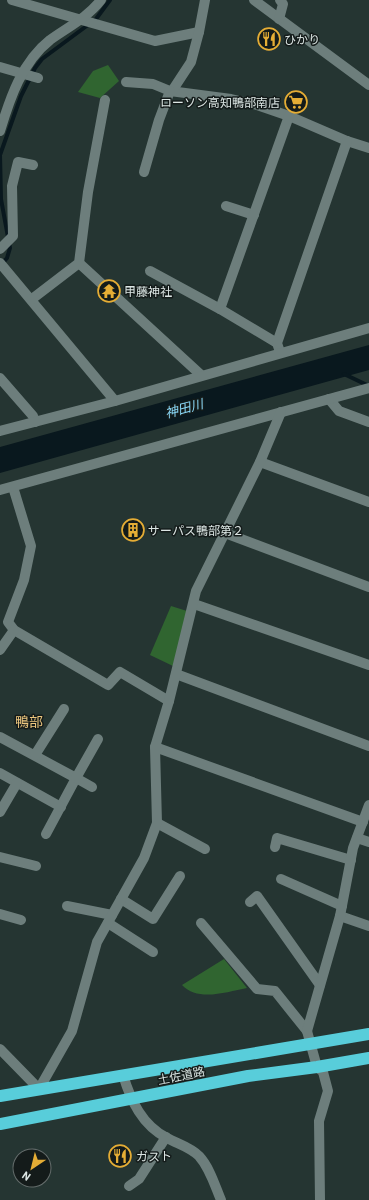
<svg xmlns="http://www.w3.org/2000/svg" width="369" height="1200" font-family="Barlow,'Noto Sans JP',sans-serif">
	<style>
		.green { fill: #306530 }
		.water { fill: #09181e }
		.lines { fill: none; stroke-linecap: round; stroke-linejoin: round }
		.stream { stroke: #09181e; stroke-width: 4 }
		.minor { stroke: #6d7e7c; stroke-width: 10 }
		.highway { stroke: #58cdda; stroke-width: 12 }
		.labels { text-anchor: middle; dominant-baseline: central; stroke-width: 3; stroke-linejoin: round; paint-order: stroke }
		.poi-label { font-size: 12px; fill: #dce6e4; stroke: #141b1a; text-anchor: start }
		.street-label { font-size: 12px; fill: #dce6e4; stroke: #141b1a }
		.water-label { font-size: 13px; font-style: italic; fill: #8ad9f9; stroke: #141b1a }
		.quarter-label { font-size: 14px; fill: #edc77f; stroke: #141b1a }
	</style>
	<rect width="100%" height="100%" fill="#253532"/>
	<g class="green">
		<path d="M108 65 119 81 100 98 78 92 93 71Z"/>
		<path d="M171 606 187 611 173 666 150 655Z"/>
		<path d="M224 959 247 988C226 992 198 1002 182 985Z"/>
	</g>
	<path class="water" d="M369 345V370L0 473V447Z"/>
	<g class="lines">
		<g class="stream">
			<path d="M1 265 7 258 10 248 1 199 0 155 21 96 35 68 42 59 96 19 110 0"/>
			<path d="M344 374 369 386"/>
		</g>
		<g class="minor">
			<path d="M12 0 155 41 199 32"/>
			<path d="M254 0 369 85"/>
			<path d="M279 19 283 4 280 0"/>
			<path d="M0 67 38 78"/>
			<path d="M126 82 153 84 170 91 231 99 257 105 289 116 347 141 369 148"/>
			<path d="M172 91 191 62 199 32 205 0"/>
			<path d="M0 131C10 98 22 62 50 40 68 27 87 18 101 0"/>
			<path d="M144 172 159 120 170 91"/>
			<path d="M226 206 254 215"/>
			<path d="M0 249 13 236 12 186 18 162 33 165"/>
			<path d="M0 263 115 401"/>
			<path d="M79 263 201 375"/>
			<path d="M150 271 220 309"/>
			<path d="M32 299 79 263 88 192 105 100"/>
			<path d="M277 343 220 309 289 116"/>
			<path d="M279 349 277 343 347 141"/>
			<path d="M0 378 33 416 35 422"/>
			<path d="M329 399 339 411 369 422"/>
			<path d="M0 431 115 401 369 328"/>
			<path d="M260 462 369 502"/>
			<path d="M13 487 31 546 24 580 8 622 14 630 108 685 120 672 169 701"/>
			<path d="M0 490 369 388"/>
			<path d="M225 533 369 587"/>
			<path d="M194 604 369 665"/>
			<path d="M0 650 14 630"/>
			<path d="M176 674 369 746"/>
			<path d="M0 737 76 778 46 834"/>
			<path d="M155 747 363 822"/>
			<path d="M35 755 64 709"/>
			<path d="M0 773 61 807"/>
			<path d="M92 787 76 778 98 739"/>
			<path d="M0 812 17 783"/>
			<path d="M157 823 205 849"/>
			<path d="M357 838 369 842"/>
			<path d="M275 847 277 838 351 860"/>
			<path d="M0 857 36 866"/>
			<path d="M281 879 342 906"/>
			<path d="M121 899 153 919 180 876"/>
			<path d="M250 902 257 896 320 985"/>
			<path d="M67 906 112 915"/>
			<path d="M0 914 21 920"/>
			<path d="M340 916 369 926"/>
			<path d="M108 923 153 952"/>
			<path d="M201 923 257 989 275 991 307 1031 317 1067 323 1072 328 1091 319 1121 320 1200"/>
			<path d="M307 1031 340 916 353 848 369 805"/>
			<path d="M0 1049 39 1089 72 1031 97 942 144 858 157 823 155 747 169 701 196 591 260 462 281 412"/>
			<path d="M123 1075C131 1101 142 1125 167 1138 178 1144 190 1147 199 1156 210 1168 215 1186 221 1200"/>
			<path d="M129 1186 139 1179 166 1137"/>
		</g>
		<g class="highway">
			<path d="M0 1096 369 1034"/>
			<path d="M0 1124 248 1076 317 1067 369 1058"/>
		</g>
	</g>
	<defs>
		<g id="restaurant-ring" transform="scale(1.15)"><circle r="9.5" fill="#141b1a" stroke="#e5ad35" stroke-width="1.5"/><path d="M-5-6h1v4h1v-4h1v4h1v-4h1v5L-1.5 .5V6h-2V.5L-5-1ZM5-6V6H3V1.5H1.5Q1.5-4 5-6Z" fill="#e5ad35"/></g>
		<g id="supermarket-ring" transform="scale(1.15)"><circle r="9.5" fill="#141b1a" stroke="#e5ad35" stroke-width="1.5"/><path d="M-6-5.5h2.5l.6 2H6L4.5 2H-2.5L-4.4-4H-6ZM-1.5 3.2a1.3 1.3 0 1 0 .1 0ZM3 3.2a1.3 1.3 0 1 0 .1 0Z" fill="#e5ad35"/></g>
		<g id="temple-ring" transform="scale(1.15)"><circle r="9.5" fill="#141b1a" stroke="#e5ad35" stroke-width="1.5"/><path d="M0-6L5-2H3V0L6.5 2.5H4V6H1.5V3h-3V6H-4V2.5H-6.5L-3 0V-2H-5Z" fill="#e5ad35"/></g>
		<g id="building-ring" transform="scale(1.15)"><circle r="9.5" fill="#141b1a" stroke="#e5ad35" stroke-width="1.5"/><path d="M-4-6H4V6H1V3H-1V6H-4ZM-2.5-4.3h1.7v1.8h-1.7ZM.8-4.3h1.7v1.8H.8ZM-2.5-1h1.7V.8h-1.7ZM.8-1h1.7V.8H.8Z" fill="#e5ad35"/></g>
	</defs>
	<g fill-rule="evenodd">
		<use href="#restaurant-ring" x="269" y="39"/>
		<use href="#supermarket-ring" x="296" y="102"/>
		<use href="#temple-ring" x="109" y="291"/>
		<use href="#building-ring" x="133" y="530"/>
		<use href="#restaurant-ring" x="120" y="1156"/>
	</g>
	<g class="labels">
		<g class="poi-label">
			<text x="284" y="39">ひかり</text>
			<text x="280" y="102" text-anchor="end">ローソン高知鴨部南店</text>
			<text x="124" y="291">甲藤神社</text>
			<text x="148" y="530">サーパス鴨部第２</text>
			<text x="136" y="1156">ガスト</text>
		</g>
		<g class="street-label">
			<text transform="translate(181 1075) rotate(-11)">土佐道路</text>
		</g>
		<g class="water-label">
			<text transform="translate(184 408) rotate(-15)">神田川</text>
		</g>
		<g class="quarter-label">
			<text x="29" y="721">鴨部</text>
		</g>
	</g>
	<g transform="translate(32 1168) rotate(215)"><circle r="19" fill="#141b1a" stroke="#646c6b"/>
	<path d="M0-3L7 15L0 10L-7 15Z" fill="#e5ad35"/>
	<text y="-6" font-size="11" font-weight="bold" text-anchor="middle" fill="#dce6e4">N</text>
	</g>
</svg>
